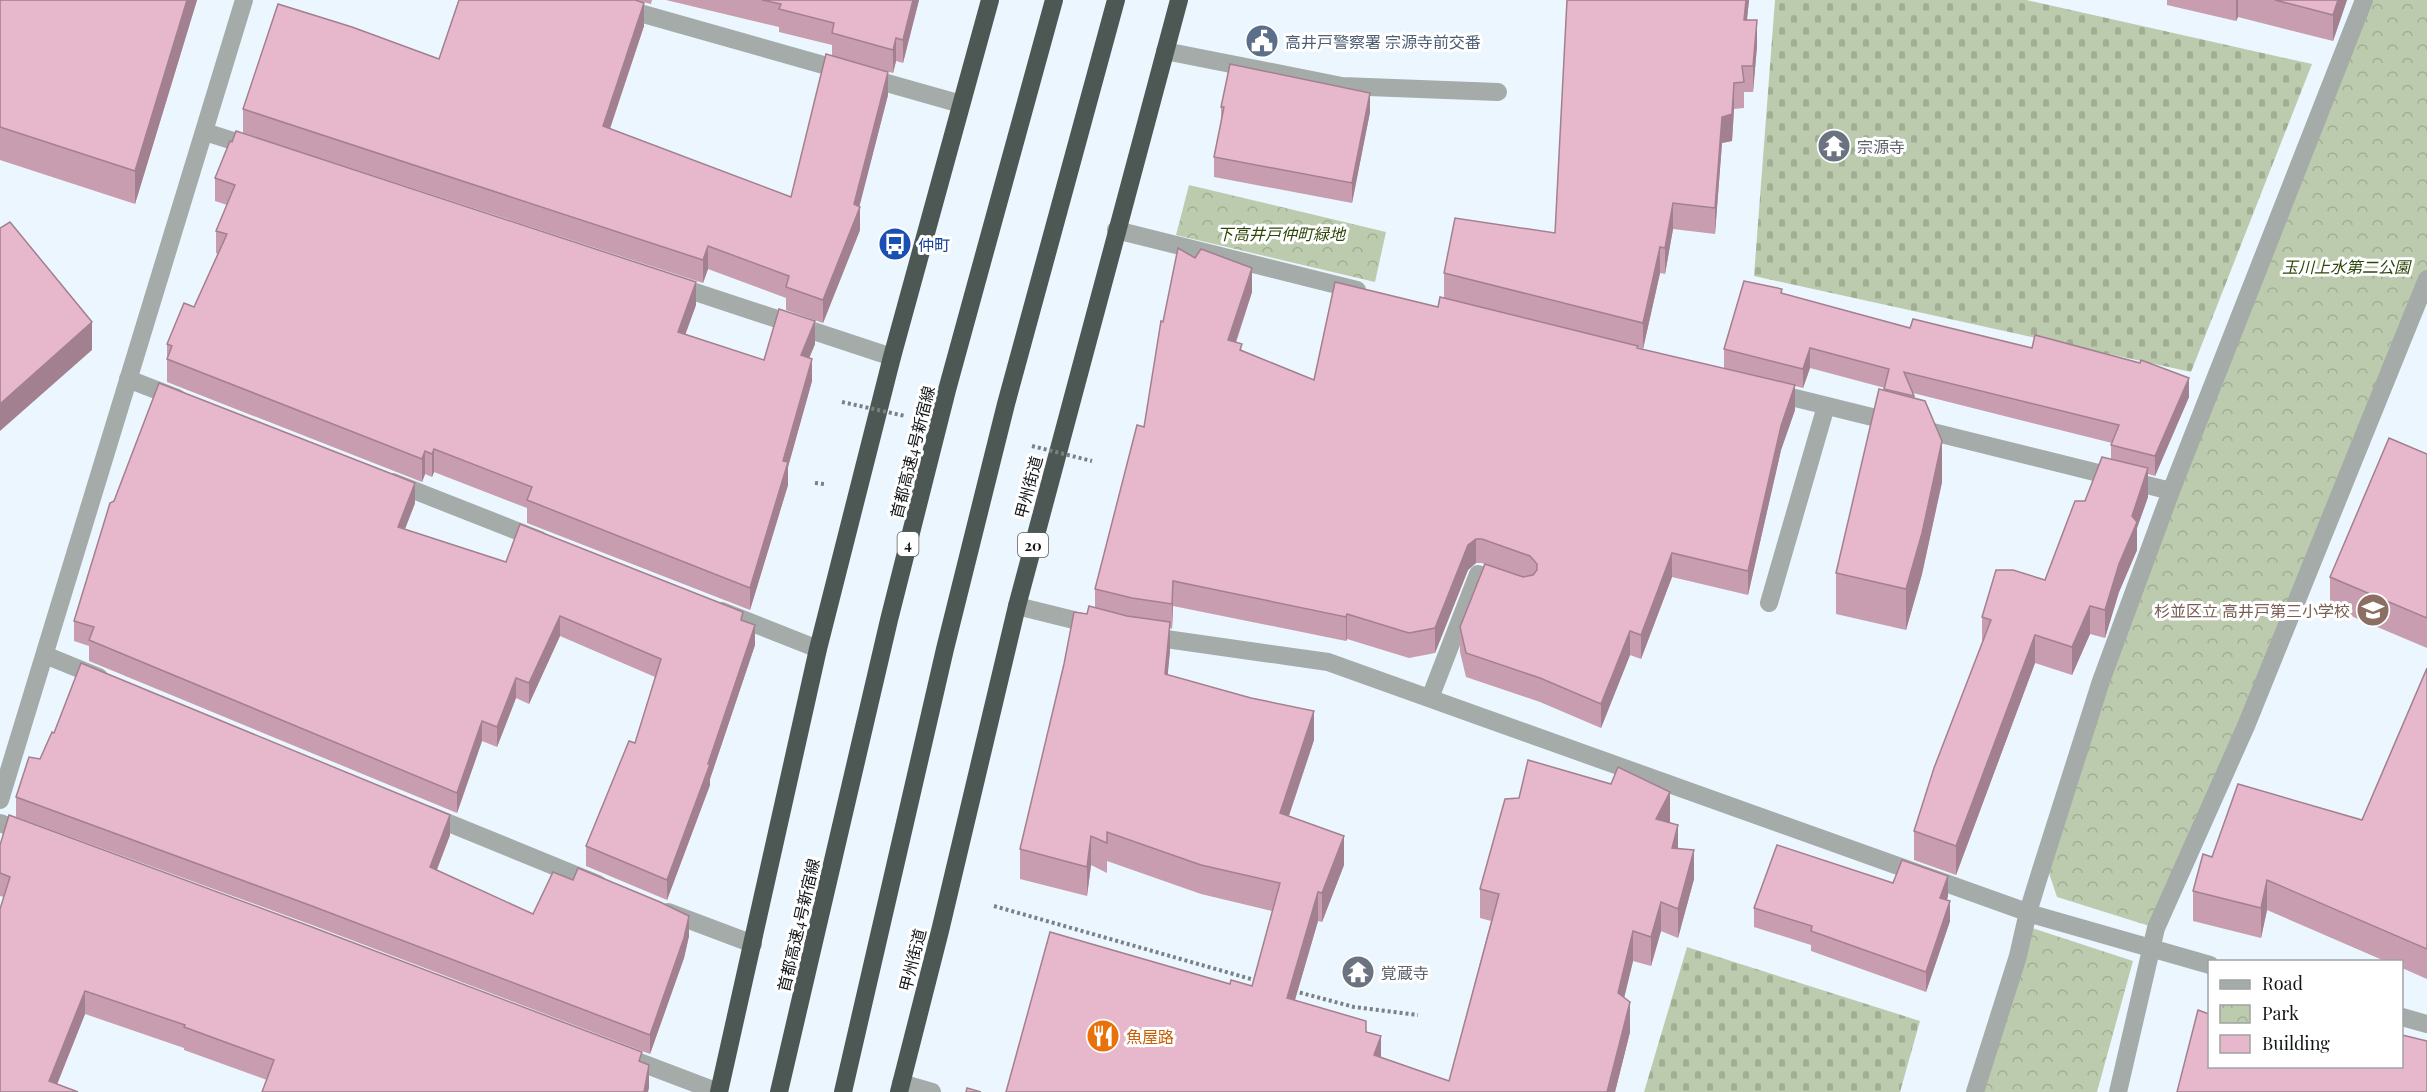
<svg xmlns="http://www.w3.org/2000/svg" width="2427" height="1092" font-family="'Playfair Display','Noto Sans JP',serif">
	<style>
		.cemetery { fill: url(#cemetery-stones) }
		.park { fill: url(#park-crowns) }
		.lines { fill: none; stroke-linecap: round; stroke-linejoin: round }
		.path { stroke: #7a8186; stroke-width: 4; stroke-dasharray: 3 3; stroke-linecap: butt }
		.lane { stroke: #a5aba9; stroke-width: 18 }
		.street { stroke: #a5aba9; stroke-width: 18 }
		.highway { stroke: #4d5855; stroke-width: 18 }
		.path-bridge { stroke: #7a8186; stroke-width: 4; stroke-dasharray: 3 3; stroke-linecap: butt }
		.highway-bridge { stroke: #4d5855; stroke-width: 18 }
		.wall { fill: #c79daf }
		.shaded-wall { fill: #a2808f }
		.building { fill: #e7b7cc; stroke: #a2808f; stroke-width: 1.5 }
		.labels { text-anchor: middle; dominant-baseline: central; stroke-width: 6; stroke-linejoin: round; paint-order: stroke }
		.shield { fill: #fff; stroke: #595c5d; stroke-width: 1.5 }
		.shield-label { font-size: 15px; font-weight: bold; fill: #121618 }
		.service-label { font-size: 16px; fill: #4e5e75; stroke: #fff; text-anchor: start }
		.worship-label { font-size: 16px; fill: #5b616d; stroke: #fff; text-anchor: start }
		.park-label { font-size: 16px; font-style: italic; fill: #2e4708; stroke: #fff }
		.transit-label { font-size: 16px; fill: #164399; stroke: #fff; text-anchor: start }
		.street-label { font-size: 16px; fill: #121618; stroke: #fff }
		.education-label { font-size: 16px; fill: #785e54; stroke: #fff; text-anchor: end }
		.food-label { font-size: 16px; fill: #c56008; stroke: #fff; text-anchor: start }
	</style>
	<defs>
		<pattern id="cemetery-stones" width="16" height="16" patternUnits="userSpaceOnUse" patternTransform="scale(1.5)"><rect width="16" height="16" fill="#bccbad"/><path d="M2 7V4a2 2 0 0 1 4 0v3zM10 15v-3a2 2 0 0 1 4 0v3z" fill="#a1ae94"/></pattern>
		<pattern id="park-crowns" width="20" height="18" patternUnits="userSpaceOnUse" patternTransform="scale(1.5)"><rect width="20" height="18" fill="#bccbad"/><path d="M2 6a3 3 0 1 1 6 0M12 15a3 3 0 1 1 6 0" fill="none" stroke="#a1ae94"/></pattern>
	</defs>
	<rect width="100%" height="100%" fill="#ecf6fe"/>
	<g class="cemetery">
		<path d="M1775 0H2026L2312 64 2191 372 1754 276Z"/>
		<path d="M1687 947 1920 1021 1900 1092H1644Z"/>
	</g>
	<g class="park">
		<path d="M2364 0H2427V279L2156 928 2057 897 2049 873 2101 681Z"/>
		<path d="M1189 185 1386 232 1375 282 1176 235Z"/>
		<path d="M2032 928 2133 961 2097 1092H1982Z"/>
	</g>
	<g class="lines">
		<g class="path">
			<path d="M815 483 824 484"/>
			<path d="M994 906 1258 981"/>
			<path d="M1294 991 1354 1007 1418 1015"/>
		</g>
		<g class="lane">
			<path d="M1165 51 1342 86 1498 92"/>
			<path d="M205 132 255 148"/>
			<path d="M1116 230 1357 290"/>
			<path d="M674 285 892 357"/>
			<path d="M128 379 177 398"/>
			<path d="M1771 392 2171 491"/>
			<path d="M393 482 540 540"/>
			<path d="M1769 603 1826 406"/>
			<path d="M722 611 818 649"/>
			<path d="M45 655 99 677"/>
			<path d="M1430 698 1478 574 1502 582"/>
			<path d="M429 815 598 884"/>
			<path d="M0 823 29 834"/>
			<path d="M668 912 753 944"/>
			<path d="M626 1057 718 1092"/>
			<path d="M901 1083 932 1092"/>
		</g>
		<g class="street">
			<path d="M594 0 961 104"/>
			<path d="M1017 606 1094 625"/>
			<path d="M1145 636 1328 662 2035 915 2210 965"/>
			<path d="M0 800 244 0"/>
			<path d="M2402 1017 2427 1024"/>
			<path d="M1975 1092 2018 956 2028 912 2041 870 2101 681 2171 491 2364 0"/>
			<path d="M2118 1092 2156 928 2246 726 2427 279"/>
		</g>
		<g class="highway">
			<path d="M719 1092 818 649 892 357 990 0"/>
			<path d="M899 1092 940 931 1017 606 1179 0"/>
		</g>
		<g class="path-bridge">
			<path d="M842 402 905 416"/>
			<path d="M1032 446 1092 461"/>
		</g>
		<g class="highway-bridge">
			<path d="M779 1092 889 620 947 390 1054 0"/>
			<path d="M843 1092 945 649 1006 404 1116 0"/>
		</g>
	</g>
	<g class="wall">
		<path d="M0 0H197L135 204 0 160Z"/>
		<path d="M459 0H652L651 4 643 2 644 26 609 129 791 197 888 95 859 206 860 230 823 323 786 310V298L708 269 703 283 243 133V109L439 59Z"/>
		<path d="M666 0H919L903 63 896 61 893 73 832 56V45L779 32V27Z"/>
		<path d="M1567 0H1749L1747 20 1757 46 1753 92H1744V108L1734 109 1732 141 1722 143 1715 234 1673 229 1665 274 1660 273 1643 349 1638 347V348L1724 369V349L1782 294 1910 328 2189 397 2155 476 2148 474V497L2137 528V550L2119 592 2105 638 2090 634 2072 675 2035 663 1956 875 1914 860V831L1982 646V617L2045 580 2085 501 2111 459V445L2112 443 1913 393 1942 482 1922 574 1906 630 1836 614V573L1885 388 1810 368 1803 388 1795 386V410L1781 450 1748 595 1672 577 1641 659 1630 655 1601 728 1540 702 1466 677 1460 652V627L1484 564 1482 563H1476L1468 570 1435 653 1409 658 1347 639 1346 641 1173 606 1172 629 1170 628V651L1167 675 1314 740 1289 816 1344 865 1322 922 1318 921 1295 1000 1366 1032 1381 1057 1449 1081 1491 921 1480 918V889L1670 822 1678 849 1694 879 1678 938 1661 931 1651 966 1633 961 1624 998 1630 1032 1615 1092H1006L1230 984 1252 986 1272 911 1201 894 1107 861V873L1091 865 1087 896 1020 879V849L1087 614 1095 608V589L1144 427 1163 322 1252 292 1236 343 1242 350 1314 380 1438 307 1444 298V273L1555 233Z"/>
		<path d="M2167 0H2347L2333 41 2238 17 2236 21 2167 5Z"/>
		<path d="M1221 107 1370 112 1352 203 1214 177V157L1221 121Z"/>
		<path d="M215 178 696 305 685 334 764 360 815 344 809 358 812 381 788 467V485L750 610 527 523V508L434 472 432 477 425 474 422 482 167 382V344L194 307 218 254 216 253V231L227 205 215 201Z"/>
		<path d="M2427 454V648L2330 607V577Z"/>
		<path d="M415 503 405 529 506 562 743 621 755 645 710 779V785L667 900 586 866V846L635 743 655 677 560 636 529 704 516 698 497 747 482 741 457 813 89 661V646L74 641V621Z"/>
		<path d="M2427 668V979L2402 968V962H2387L2267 910 2261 938 2193 921V891L2212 857 2362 820Z"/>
		<path d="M16 797 450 835 437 870 533 914 689 936 684 958 650 1054 312 925 16 817Z"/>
		<path d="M0 845 642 1062 649 1088 267 1080 184 1050V1048L85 1014 57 1084 0 1092 4 897 0 896Z"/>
		<path d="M1893 883 1948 896 1947 900 1950 921 1926 992 1811 951V945L1754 927V908Z"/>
	</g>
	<g class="shaded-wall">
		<path d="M187 0H197L135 204V171Z"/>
		<path d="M913 0H919L903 63V40Z"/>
		<path d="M1746 0H1749L1744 46V20Z"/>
		<path d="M2236 0H2238V17L2236 21Z"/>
		<path d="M2338 0H2347L2333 41V15Z"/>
		<path d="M644 3V26L603 150V126Z"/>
		<path d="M1757 20V46L1753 92V66Z"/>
		<path d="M896 38V61L893 73V50Z"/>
		<path d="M888 72V95L858 212 860 207V230L823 323V300L854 204Z"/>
		<path d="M1734 83V109L1732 141 1722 143 1715 234V208L1722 117Z"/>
		<path d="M1370 93V112L1352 203V183Z"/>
		<path d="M1673 203V229L1665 274V248Z"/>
		<path d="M708 246V269L703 283V260Z"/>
		<path d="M1660 247V273L1643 349V323Z"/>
		<path d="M1252 268V292L1228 365V340Z"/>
		<path d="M696 282V305L678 355V332Z"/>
		<path d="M815 321V344L801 378V355Z"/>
		<path d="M92 322V350L0 431V404Z"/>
		<path d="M1810 348V368L1803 388V369Z"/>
		<path d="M812 359V381L788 467V485L750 610V588L783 461Z"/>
		<path d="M2189 378V397L2155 476V456Z"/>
		<path d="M1795 385V410L1781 450 1748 595V571L1781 426Z"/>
		<path d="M1942 441V482L1922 574 1906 630V589Z"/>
		<path d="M434 449V472L432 477V454Z"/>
		<path d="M425 451V474L422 482V459Z"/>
		<path d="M2148 468V497L2137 528V550L2119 592 2105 638V610L2132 516Z"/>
		<path d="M415 483V503L398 547V527Z"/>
		<path d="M1476 539V563L1468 570 1435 653V628L1468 545Z"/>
		<path d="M1672 553V577L1641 659V635Z"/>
		<path d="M1173 581V606L1172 629V604Z"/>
		<path d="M2090 606V634L2072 675V647Z"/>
		<path d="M1347 614V639L1346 641V617Z"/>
		<path d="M560 616V636L529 704V683Z"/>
		<path d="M1170 622V651L1165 704V674Z"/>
		<path d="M755 625V645L710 779V785L667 900V880L708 764Z"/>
		<path d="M1630 631V655L1601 728V704Z"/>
		<path d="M2035 635V663L1956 875V846Z"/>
		<path d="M516 678V698L497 747V727Z"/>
		<path d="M1314 711V740L1280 842V813Z"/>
		<path d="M482 721V741L457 813V793Z"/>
		<path d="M1670 792V822L1656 848V819Z"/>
		<path d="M450 815V835L430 887V867Z"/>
		<path d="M1678 825V854L1672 848Z"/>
		<path d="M1091 836V865L1087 896V867Z"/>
		<path d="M1344 836V865L1322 922V893Z"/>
		<path d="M1694 850V879L1678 938V909Z"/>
		<path d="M1948 876V896L1940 918V898Z"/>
		<path d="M2267 880V910L2261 938V908Z"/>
		<path d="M1318 892V921L1287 1027V998Z"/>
		<path d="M1950 901V921L1926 992V972Z"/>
		<path d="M1661 902V931L1651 966V937Z"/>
		<path d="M689 916V936L684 958 650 1054V1035Z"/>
		<path d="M1633 931V961L1618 1023V993Z"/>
		<path d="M85 991V1014L54 1092 49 1081Z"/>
		<path d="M1630 1002V1032L1615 1092H1607Z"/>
		<path d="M1381 1036V1065L1374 1055Z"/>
		<path d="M649 1065V1088L648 1092H644Z"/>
	</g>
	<g class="building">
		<path d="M0 0H187L135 171 0 127Z"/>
		<path d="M459 0H635L644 3 603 126 791 197 826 54 888 72 854 204 860 207 823 300 786 287 789 276 708 246 703 260 243 109 278 4 352 27 439 59Z"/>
		<path d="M762 0H913L903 40 896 38 893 50 832 33 834 23 779 9 781 4Z"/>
		<path d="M1567 0H1746L1744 20H1757L1753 66H1742L1744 82 1734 83 1732 114 1722 117 1715 208 1673 203 1665 248 1660 247 1643 323 1444 273 1455 218 1555 233Z"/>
		<path d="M2275 0H2338L2333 15Z"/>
		<path d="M1230 64 1370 93 1352 183 1214 157 1224 107H1221Z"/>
		<path d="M236 131 696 282 678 332 764 360 779 309 815 321 801 355 812 359 783 461 788 462 750 588 527 500 532 487 434 449 432 454 425 451 422 459 167 359 172 346 167 344 184 303 194 307 227 234 216 231 235 185 215 178 230 141 232 142Z"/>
		<path d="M10 222 92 322 0 404V228Z"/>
		<path d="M1178 248 1195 258 1201 249 1252 268 1228 340 1242 344 1240 350 1314 380 1335 282 1438 307 1440 297 1638 346 1637 348 1795 385 1781 426 1748 571 1672 553 1641 635 1630 631 1601 704 1540 678 1466 653 1460 627 1485 564 1523 577 1533 575 1537 570V564L1530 556 1482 539H1476L1468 545 1435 628 1409 633 1347 614 1346 617 1173 581 1172 604 1132 598 1095 589 1137 425 1144 427 1161 321 1163 322Z"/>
		<path d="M1744 281 1782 289 1781 293 1910 328 1913 319 2032 348 2035 335 2140 363 2141 360 2189 378 2155 456 2111 445 2119 425 1904 372 1914 396 1884 389 1889 369 1810 348 1803 369 1724 349Z"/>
		<path d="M159 383 415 483 398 527 506 562 520 524 743 612 741 620 755 625 708 764H710L667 880 586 846 629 741 635 743 661 659 560 616 529 683 516 678 497 727 482 721 457 793 89 640 94 627 74 621 110 503 114 501Z"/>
		<path d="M1879 389 1925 401 1942 441 1922 533 1906 589 1836 573Z"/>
		<path d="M2389 438 2427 454V618L2330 577Z"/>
		<path d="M2102 457 2148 468 2132 516 2137 522 2119 564 2105 610 2090 606 2072 647 2035 635 1956 846 1914 831 1934 768 1991 620 1982 617 1996 570H2013L2045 580 2075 501H2085Z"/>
		<path d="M1089 606 1127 616 1170 622 1165 674 1251 698 1314 711 1280 813 1344 836 1322 893 1318 892 1287 998 1366 1021V1032L1381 1036 1374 1055 1449 1081 1499 894 1480 889 1505 799 1519 798 1528 760 1611 784 1618 767 1670 792 1656 819 1678 825 1672 848 1694 850 1678 909 1661 902 1651 937 1633 931 1618 993 1630 1002 1607 1092H1006L1050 932 1230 984 1231 980 1252 986 1280 883 1201 865 1107 832V843L1091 836 1087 867 1020 849 1064 664 1074 612 1087 614Z"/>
		<path d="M81 663 450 815 430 867 533 914 553 872 573 880 578 868 660 902 689 916 684 938 650 1035 312 906 16 797 29 757 40 759 52 732 54 733Z"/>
		<path d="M2427 668V949L2267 880 2261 908 2193 891 2203 854 2212 857 2238 784 2362 820Z"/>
		<path d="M9 815 304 924 642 1052 639 1061 649 1065 644 1092H262L274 1060 184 1027 185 1025 85 991 49 1081 78 1092H0V909L10 877 0 873V845Z"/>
		<path d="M1777 845 1893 883 1902 860 1948 876 1940 898 1950 901 1926 972 1811 931 1812 926 1754 908Z"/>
		<path d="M2198 1010 2209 1014 2210 1011V1066H2402V1035L2427 1041V1092H2177Z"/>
		<path d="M967 1088 981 1092H966Z"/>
	</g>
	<defs>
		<g id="civic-disc" transform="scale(1.725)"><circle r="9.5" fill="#5c6f8a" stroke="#fff"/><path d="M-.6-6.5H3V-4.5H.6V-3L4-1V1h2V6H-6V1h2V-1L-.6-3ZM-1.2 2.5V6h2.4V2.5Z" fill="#fff"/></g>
		<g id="temple-disc" transform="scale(1.725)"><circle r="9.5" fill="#6b7280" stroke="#fff"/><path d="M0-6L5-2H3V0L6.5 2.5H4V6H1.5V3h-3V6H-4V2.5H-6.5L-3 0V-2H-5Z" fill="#fff"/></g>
		<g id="bus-disc" transform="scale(1.725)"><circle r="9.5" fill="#1a4fb4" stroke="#fff"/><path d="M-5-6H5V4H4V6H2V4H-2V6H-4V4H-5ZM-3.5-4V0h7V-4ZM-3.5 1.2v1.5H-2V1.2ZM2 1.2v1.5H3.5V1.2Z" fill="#fff"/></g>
		<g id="school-disc" transform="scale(1.725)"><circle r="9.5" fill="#8d6e63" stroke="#fff"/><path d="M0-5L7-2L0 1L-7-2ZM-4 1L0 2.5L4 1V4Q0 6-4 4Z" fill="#fff"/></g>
		<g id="restaurant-disc" transform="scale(1.725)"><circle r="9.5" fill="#e8710a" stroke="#fff"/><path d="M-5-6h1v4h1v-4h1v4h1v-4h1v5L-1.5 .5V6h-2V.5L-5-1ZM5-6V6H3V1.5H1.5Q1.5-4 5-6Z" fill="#fff"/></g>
	</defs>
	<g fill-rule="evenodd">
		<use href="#civic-disc" x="1262" y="41"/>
		<use href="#temple-disc" x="1834" y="146"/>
		<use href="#bus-disc" x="895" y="244"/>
		<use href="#school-disc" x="2373" y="610"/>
		<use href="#temple-disc" x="1358" y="972"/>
		<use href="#restaurant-disc" x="1103" y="1036"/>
	</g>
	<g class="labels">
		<g class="shield">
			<rect x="897.5" y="532" width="21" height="24" rx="4.5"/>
			<rect x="1018" y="533" width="30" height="24" rx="4.5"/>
		</g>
		<g class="shield-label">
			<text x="908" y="544">4</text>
			<text x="1033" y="545">20</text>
		</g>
		<g class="service-label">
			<text x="1285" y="41">高井戸警察署 宗源寺前交番</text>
		</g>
		<g class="worship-label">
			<text x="1857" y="146">宗源寺</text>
			<text x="1381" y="972">覚蔵寺</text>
		</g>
		<g class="park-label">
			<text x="1281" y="233">下高井戸仲町緑地</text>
			<text x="2346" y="266">玉川上水第二公園</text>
		</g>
		<g class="transit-label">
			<text x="918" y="244">仲町</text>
		</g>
		<g class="street-label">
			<text transform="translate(912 452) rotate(-76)">首都高速4号新宿線</text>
			<text transform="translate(1028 487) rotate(-75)">甲州街道</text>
			<text transform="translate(798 925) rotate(-77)">首都高速4号新宿線</text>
			<text transform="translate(912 960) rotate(-76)">甲州街道</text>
		</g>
		<g class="education-label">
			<text x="2350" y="610">杉並区立 高井戸第三小学校</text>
		</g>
		<g class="food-label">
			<text x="1126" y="1036">魚屋路</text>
		</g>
	</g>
	<rect x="2208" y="960" width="195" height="108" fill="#ffffff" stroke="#a0a2a3" stroke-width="1.5"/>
	<rect x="2220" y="980" width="30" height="9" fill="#a5aba9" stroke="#a0a2a3" stroke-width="1.5"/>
	<text x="2262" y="990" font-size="18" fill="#121618">Road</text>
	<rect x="2220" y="1005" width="30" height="18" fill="url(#park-crowns)" stroke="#a0a2a3" stroke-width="1.5"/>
	<text x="2262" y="1020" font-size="18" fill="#121618">Park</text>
	<rect x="2220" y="1035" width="30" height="18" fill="#e7b7cc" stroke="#a0a2a3" stroke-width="1.5"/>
	<text x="2262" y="1050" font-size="18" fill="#121618">Building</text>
</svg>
